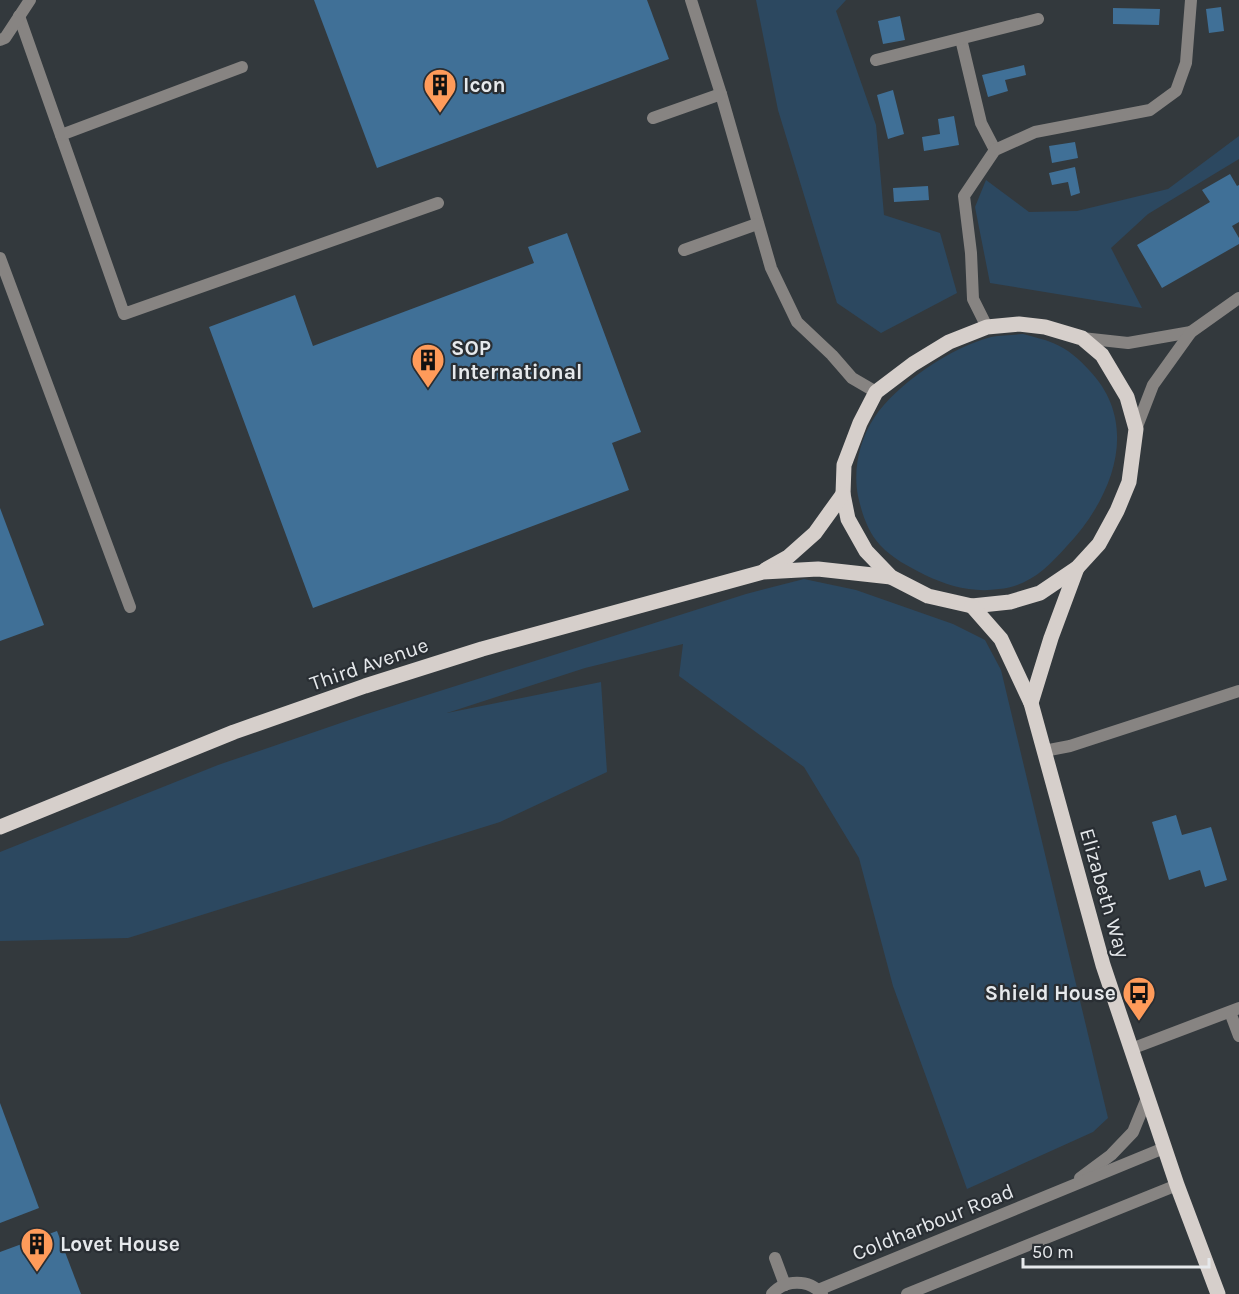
<svg xmlns="http://www.w3.org/2000/svg" width="1239" height="1294" font-family="Karla,sans-serif">
	<style>
		.green { fill: #2c4860 }
		.building { fill: #407097 }
		.lines { fill: none; stroke-linecap: round; stroke-linejoin: round }
		.lane { stroke: #878482; stroke-width: 12 }
		.street { stroke: #878482; stroke-width: 12 }
		.primary { stroke: #d6cfcb; stroke-width: 15 }
		.labels { text-anchor: middle; dominant-baseline: central; stroke-width: 4.5; stroke-linejoin: round; paint-order: stroke }
		.poi-label { font-size: 21px; font-weight: bold; fill: #e6e9ec; stroke: #292e33; text-anchor: start }
		.street-label { font-size: 21px; fill: #e6e9ec; stroke: #292e33 }
	</style>
	<rect width="100%" height="100%" fill="#33393d"/>
	<g class="green">
		<path d="M756 0H846L836 11 876 125 884 215 940 233 957 293 881 333 837 303 778 110Z"/>
		<path d="M1239 136V159L1148 214 1111 248 1142 308 990 283 975 207 986 180 1029 212 1077 211 1168 189Z"/>
		<path d="M1023 334C1033 337 1044 339 1053 343 1068 349 1079 359 1089 370 1142 425 1112 499 1066 547 1047 568 1029 586 999 589 973 593 948 586 925 575 908 566 893 559 880 545 868 532 862 514 858 496 853 470 859 441 874 418 896 384 952 347 991 337 1001 335 1013 335 1023 334Z"/>
		<path d="M804 579 856 590 953 624 985 640 1001 670 1108 1118 1093 1132 967 1189 893 986 859 858 804 767 679 676 683 644 585 668 447 713 601 682 607 772 500 822 128 938 0 941V852L218 765 364 715 746 594Z"/>
	</g>
	<g class="building">
		<path d="M314 0H647L669 59 377 168Z"/>
		<path d="M1221 7 1224 31 1209 33 1206 9Z"/>
		<path d="M1113 8 1160 9 1159 25 1113 24Z"/>
		<path d="M900 16 905 40 883 44 878 21Z"/>
		<path d="M1024 65 1026 75 1005 80 1008 91 988 97 982 75Z"/>
		<path d="M893 90 904 134 888 139 877 95Z"/>
		<path d="M954 116 959 145 924 151 922 137 940 134 938 119Z"/>
		<path d="M1075 142 1078 158 1052 163 1049 146Z"/>
		<path d="M1075 167 1080 193 1071 196 1068 182 1052 185 1049 173Z"/>
		<path d="M1230 174 1237 186 1239 185V222L1232 226 1239 238V244L1162 288 1137 245 1210 202 1202 190Z"/>
		<path d="M928 186 929 200 894 202 893 188Z"/>
		<path d="M567 233 641 432 612 443 629 490 313 608 209 327 295 295 313 346 534 263 528 247Z"/>
		<path d="M0 508 44 625 0 641Z"/>
		<path d="M1176 815 1182 835 1211 827 1227 880 1205 887 1200 870 1169 880 1152 822Z"/>
		<path d="M0 1103 39 1208 0 1223Z"/>
		<path d="M57 1231 81 1294H0V1252Z"/>
	</g>
	<g class="lines">
		<g class="lane">
			<path d="M691 0 721 94 771 268 797 322 832 355 852 378 876 392"/>
			<path d="M19 16 124 314 438 203"/>
			<path d="M961 39 981 123 995 150"/>
			<path d="M0 40 5 38 30 0"/>
			<path d="M876 60 1038 19"/>
			<path d="M653 118 721 94"/>
			<path d="M61 135 242 67"/>
			<path d="M684 250 757 224"/>
			<path d="M0 258 130 607"/>
			<path d="M987 327 973 299 971 253 964 196 995 150 1035 132 1150 110 1176 91 1186 63 1191 0"/>
			<path d="M1044 751 1070 746 1239 691"/>
			<path d="M1230 1012 1239 1036"/>
			<path d="M1131 1049 1239 1008"/>
			<path d="M775 1258 785 1285"/>
		</g>
		<g class="street">
			<path d="M1082 338 1128 343 1191 332"/>
			<path d="M1136 429 1153 385 1191 332 1239 298"/>
			<path d="M1080 1178 1111 1155 1133 1132 1147 1098"/>
			<path d="M818 1290 1164 1148"/>
			<path d="M772 1294C785 1279 809 1279 822 1294"/>
			<path d="M907 1294 1177 1185"/>
		</g>
		<g class="primary">
			<path d="M1019 324 1045 327 1082 338 1102 355 1127 397 1136 429 1129 482 1117 511 1099 544 1077 568 1040 593 1010 602 972 606 928 596 891 577 866 551 848 519 843 494 844 465 860 423 876 392 913 364 949 342 987 327Z"/>
			<path d="M765 570 788 557 815 533 843 494"/>
			<path d="M972 606 1001 639 1031 703 1103 965 1177 1185 1218 1294"/>
			<path d="M1031 703 1051 638 1077 568"/>
			<path d="M0 827 234 732 365 686 482 649 763 572 818 569 891 577"/>
		</g>
	</g>
	<defs>
		<g id="building-pin" transform="scale(1.725)"><path d="M0 17L-7.5 6A9.5 9.5 0 1 1 7.5 6Z" fill="#ff9b5a" stroke="#292e33"/><path d="M-4-6H4V6H1V3H-1V6H-4ZM-2.5-4.3h1.7v1.8h-1.7ZM.8-4.3h1.7v1.8H.8ZM-2.5-1h1.7V.8h-1.7ZM.8-1h1.7V.8H.8Z" fill="#111"/></g>
		<g id="bus-pin" transform="scale(1.725)"><path d="M0 17L-7.5 6A9.5 9.5 0 1 1 7.5 6Z" fill="#ff9b5a" stroke="#292e33"/><path d="M-5-6H5V4H4V6H2V4H-2V6H-4V4H-5ZM-3.5-4V0h7V-4ZM-3.5 1.2v1.5H-2V1.2ZM2 1.2v1.5H3.5V1.2Z" fill="#111"/></g>
	</defs>
	<g fill-rule="evenodd">
		<use href="#building-pin" x="440" y="85"/>
		<use href="#building-pin" x="428" y="360"/>
		<use href="#bus-pin" x="1139" y="993"/>
		<use href="#building-pin" x="37" y="1244"/>
	</g>
	<g class="labels">
		<g class="poi-label">
			<text x="463" y="85">Icon</text>
			<text x="451" y="348">SOP<tspan x="451" dy="24">International</tspan></text>
			<text x="1116" y="993" text-anchor="end">Shield House</text>
			<text x="60" y="1244">Lovet House</text>
		</g>
		<g class="street-label">
			<text transform="translate(369 664) rotate(-19)">Third Avenue</text>
			<text transform="translate(1105 893) rotate(74)">Elizabeth Way</text>
			<text transform="translate(933 1222) rotate(-22)">Coldharbour Road</text>
		</g>
	</g>
	<path d="M1023 1258v9h186v-9" fill="none" stroke="#e6e9ec" stroke-width="3"/>
	<text x="1032" y="1258" font-size="18" fill="#e6e9ec" stroke="#292e33" stroke-width="4.5" paint-order="stroke">50 m</text>
</svg>
